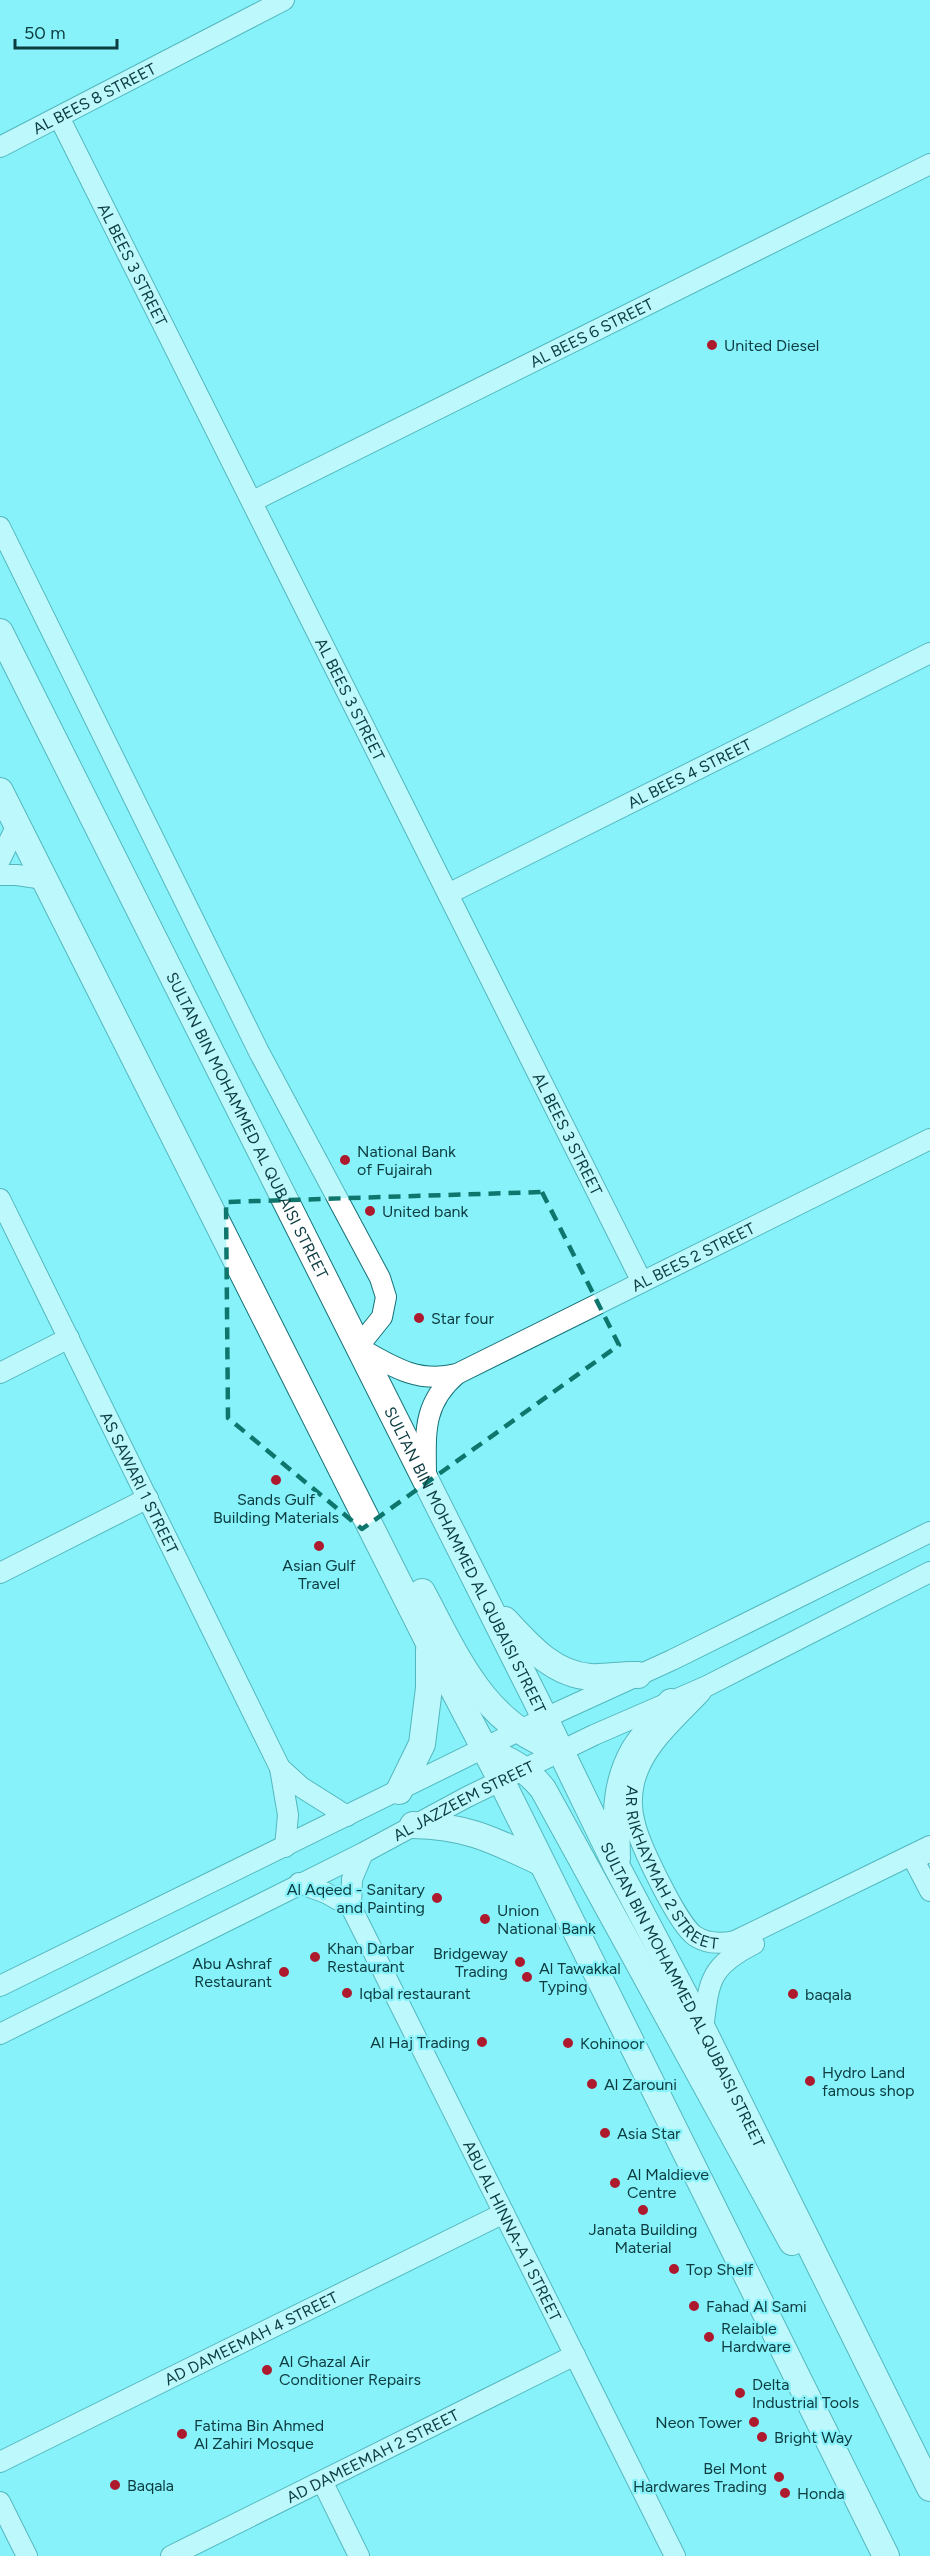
<svg xmlns="http://www.w3.org/2000/svg" width="930" height="2556" font-family="Figtree,sans-serif">
	<style>
		.lines { fill: none; stroke-linecap: round; stroke-linejoin: round }
		.minor-casing { stroke: #167177; stroke-width: 22 }
		.major-casing { stroke: #167177; stroke-width: 28 }
		.minor { stroke: #fff; stroke-width: 20 }
		.major { stroke: #fff; stroke-width: 26 }
		.marked { fill: none; stroke: #0f766e; stroke-width: 4.5; stroke-dasharray: 12 8; stroke-linejoin: round }
		.poi-dot { fill: #ad192d; stroke: #87f2f9; stroke-width: 2 }
		.labels { text-anchor: middle; dominant-baseline: central; stroke-width: 4.5; stroke-linejoin: round; paint-order: stroke }
		.street-label { font-size: 16px; fill: #0c3c40; stroke: #87f2f9 }
		.poi-label { font-size: 16px; fill: #0c3c40; stroke: #87f2f9; text-anchor: start }
	</style>
	<rect width="100%" height="100%" fill="#87f2f9"/>
	<g class="lines">
		<g class="minor-casing">
			<g id="minor">
				<path id="s1" d="M59 117 642 1282"/>
				<path id="s2" d="M0 147 284 0"/>
				<path id="s3" d="M253 501 930 164"/>
				<path id="s4" d="M0 527 259 1052 380 1278 386 1297 382 1317 358 1347C391 1366 418 1384 457 1374L930 1139"/>
				<path d="M0 860 17 825"/>
				<path d="M0 875H17L44 879"/>
				<path id="s5" d="M448 894 930 653"/>
				<path id="s6" d="M0 1199 280 1768 288 1815 285 1847"/>
				<path d="M0 1373 69 1338"/>
				<path d="M426 1478C426 1435 421 1405 457 1374"/>
				<path d="M0 1573 148 1498"/>
				<path id="s7" d="M701 1692C677 1718 642 1746 634 1783 631 1796 631 1810 635 1824 640 1845 678 1925 695 1936 707 1944 721 1944 735 1941L930 1846"/>
				<path d="M280 1768 301 1787 347 1816"/>
				<path d="M930 1851 919 1857 916 1864 930 1891"/>
				<path id="s8" d="M363 1853 352 1879 351 1907 675 2556"/>
				<path d="M299 1883 326 1893 351 1907"/>
				<path d="M0 1986 545 1718 672 1660 930 1532"/>
				<path d="M703 2030C709 1982 708 1967 754 1944"/>
				<path id="s9" d="M0 2034 363 1853 467 1797 594 1735 707 1686 930 1572"/>
				<path id="s10" d="M0 2462 504 2213"/>
				<path d="M322 2481 359 2556"/>
				<path d="M0 2502 27 2556"/>
				<path id="s11" d="M171 2556 575 2355"/>
			</g>
		</g>
		<g class="major-casing">
			<g id="major">
				<path id="s12" d="M0 632 535 1698 617 1867 703 2030 930 2488"/>
				<path d="M0 791 429 1643 501 1780 886 2556"/>
				<path d="M422 1592C457 1657 485 1727 561 1750"/>
				<path d="M505 1620C529 1646 553 1674 590 1677 606 1678 622 1674 638 1675"/>
				<path d="M483 1750C508 1758 527 1769 543 1789L792 2242"/>
				<path d="M399 1791 422 1744 429 1688V1650"/>
				<path d="M413 1825C467 1826 493 1840 540 1862"/>
				<path d="M617 1858C616 1820 614 1784 634 1750 643 1735 660 1717 671 1702"/>
			</g>
		</g>
		<use href="#minor" class="minor"/>
		<use href="#major" class="major"/>
	</g>
	<path d="M0 0H930V2556H0ZM542 1192 619 1345 362 1529 228 1418 226 1202Z" fill="#87f2f9" fill-opacity=".55" fill-rule="evenodd"/>
	<path class="marked" d="M542 1192 619 1345 362 1529 228 1418 226 1202Z"/>
	<g class="poi-dot">
		<circle cx="712" cy="345" r="6"/>
		<circle cx="345" cy="1160" r="6"/>
		<circle cx="370" cy="1211" r="6"/>
		<circle cx="419" cy="1318" r="6"/>
		<circle cx="276" cy="1480" r="6"/>
		<circle cx="319" cy="1546" r="6"/>
		<circle cx="437" cy="1898" r="6"/>
		<circle cx="485" cy="1919" r="6"/>
		<circle cx="315" cy="1957" r="6"/>
		<circle cx="520" cy="1962" r="6"/>
		<circle cx="284" cy="1972" r="6"/>
		<circle cx="527" cy="1977" r="6"/>
		<circle cx="347" cy="1993" r="6"/>
		<circle cx="793" cy="1994" r="6"/>
		<circle cx="482" cy="2042" r="6"/>
		<circle cx="568" cy="2043" r="6"/>
		<circle cx="810" cy="2081" r="6"/>
		<circle cx="592" cy="2084" r="6"/>
		<circle cx="605" cy="2133" r="6"/>
		<circle cx="615" cy="2183" r="6"/>
		<circle cx="643" cy="2210" r="6"/>
		<circle cx="674" cy="2269" r="6"/>
		<circle cx="694" cy="2306" r="6"/>
		<circle cx="709" cy="2337" r="6"/>
		<circle cx="267" cy="2370" r="6"/>
		<circle cx="740" cy="2393" r="6"/>
		<circle cx="754" cy="2422" r="6"/>
		<circle cx="182" cy="2434" r="6"/>
		<circle cx="762" cy="2437" r="6"/>
		<circle cx="779" cy="2477" r="6"/>
		<circle cx="115" cy="2485" r="6"/>
		<circle cx="785" cy="2493" r="6"/>
	</g>
	<g class="labels">
		<g class="street-label">
			<text stroke="none"><textPath href="#s2" startOffset="106">AL BEES 8 STREET</textPath></text>
			<text stroke="none"><textPath href="#s1" startOffset="165">AL BEES 3 STREET</textPath></text>
			<text stroke="none"><textPath href="#s3" startOffset="378">AL BEES 6 STREET</textPath></text>
			<text stroke="none"><textPath href="#s1" startOffset="651">AL BEES 3 STREET</textPath></text>
			<text stroke="none"><textPath href="#s5" startOffset="270">AL BEES 4 STREET</textPath></text>
			<text stroke="none"><textPath href="#s12" startOffset="552">SULTAN BIN MOHAMMED AL QUBAISI STREET</textPath></text>
			<text stroke="none"><textPath href="#s1" startOffset="1137">AL BEES 3 STREET</textPath></text>
			<text stroke="none"><textPath href="#s4" startOffset="1290">AL BEES 2 STREET</textPath></text>
			<text stroke="none"><textPath href="#s6" startOffset="316">AS SAWARI 1 STREET</textPath></text>
			<text stroke="none"><textPath href="#s12" startOffset="1038">SULTAN BIN MOHAMMED AL QUBAISI STREET</textPath></text>
			<text stroke="none"><textPath href="#s9" startOffset="519">AL JAZZEEM STREET</textPath></text>
			<text stroke="none"><textPath href="#s7" startOffset="213">AR RIKHAYMAH 2 STREET</textPath></text>
			<text stroke="none"><textPath href="#s12" startOffset="1524">SULTAN BIN MOHAMMED AL QUBAISI STREET</textPath></text>
			<text stroke="none"><textPath href="#s8" startOffset="418">ABU AL HINNA-A 1 STREET</textPath></text>
			<text stroke="none"><textPath href="#s10" startOffset="280">AD DAMEEMAH 4 STREET</textPath></text>
			<text stroke="none"><textPath href="#s11" startOffset="225">AD DAMEEMAH 2 STREET</textPath></text>
		</g>
		<g class="poi-label">
			<text x="724" y="345">United Diesel</text>
			<text x="357" y="1151">National Bank<tspan x="357" dy="18">of Fujairah</tspan></text>
			<text x="382" y="1211">United bank</text>
			<text x="431" y="1318">Star four</text>
			<text x="276" y="1499" text-anchor="middle">Sands Gulf<tspan x="276" dy="18">Building Materials</tspan></text>
			<text x="319" y="1565" text-anchor="middle">Asian Gulf<tspan x="319" dy="18">Travel</tspan></text>
			<text x="425" y="1889" text-anchor="end">Al Aqeed - Sanitary<tspan x="425" dy="18">and Painting</tspan></text>
			<text x="497" y="1910">Union<tspan x="497" dy="18">National Bank</tspan></text>
			<text x="327" y="1948">Khan Darbar<tspan x="327" dy="18">Restaurant</tspan></text>
			<text x="508" y="1953" text-anchor="end">Bridgeway<tspan x="508" dy="18">Trading</tspan></text>
			<text x="272" y="1963" text-anchor="end">Abu Ashraf<tspan x="272" dy="18">Restaurant</tspan></text>
			<text x="539" y="1968">Al Tawakkal<tspan x="539" dy="18">Typing</tspan></text>
			<text x="359" y="1993">Iqbal restaurant</text>
			<text x="805" y="1994">baqala</text>
			<text x="470" y="2042" text-anchor="end">Al Haj Trading</text>
			<text x="580" y="2043">Kohinoor</text>
			<text x="822" y="2072">Hydro Land<tspan x="822" dy="18">famous shop</tspan></text>
			<text x="604" y="2084">Al Zarouni</text>
			<text x="617" y="2133">Asia Star</text>
			<text x="627" y="2174">Al Maldieve<tspan x="627" dy="18">Centre</tspan></text>
			<text x="643" y="2229" text-anchor="middle">Janata Building<tspan x="643" dy="18">Material</tspan></text>
			<text x="686" y="2269">Top Shelf</text>
			<text x="706" y="2306">Fahad Al Sami</text>
			<text x="721" y="2328">Relaible<tspan x="721" dy="18">Hardware</tspan></text>
			<text x="279" y="2361">Al Ghazal Air<tspan x="279" dy="18">Conditioner Repairs</tspan></text>
			<text x="752" y="2384">Delta<tspan x="752" dy="18">Industrial Tools</tspan></text>
			<text x="742" y="2422" text-anchor="end">Neon Tower</text>
			<text x="194" y="2425">Fatima Bin Ahmed<tspan x="194" dy="18">Al Zahiri Mosque</tspan></text>
			<text x="774" y="2437">Bright Way</text>
			<text x="767" y="2468" text-anchor="end">Bel Mont<tspan x="767" dy="18">Hardwares Trading</tspan></text>
			<text x="127" y="2485">Baqala</text>
			<text x="797" y="2493">Honda</text>
		</g>
	</g>
	<path d="M15 39v9h102v-9" fill="none" stroke="#0c3c40" stroke-width="3"/>
	<text x="24" y="39" font-size="18" fill="#0c3c40" stroke="#87f2f9" stroke-width="4.5" paint-order="stroke">50 m</text>
</svg>
